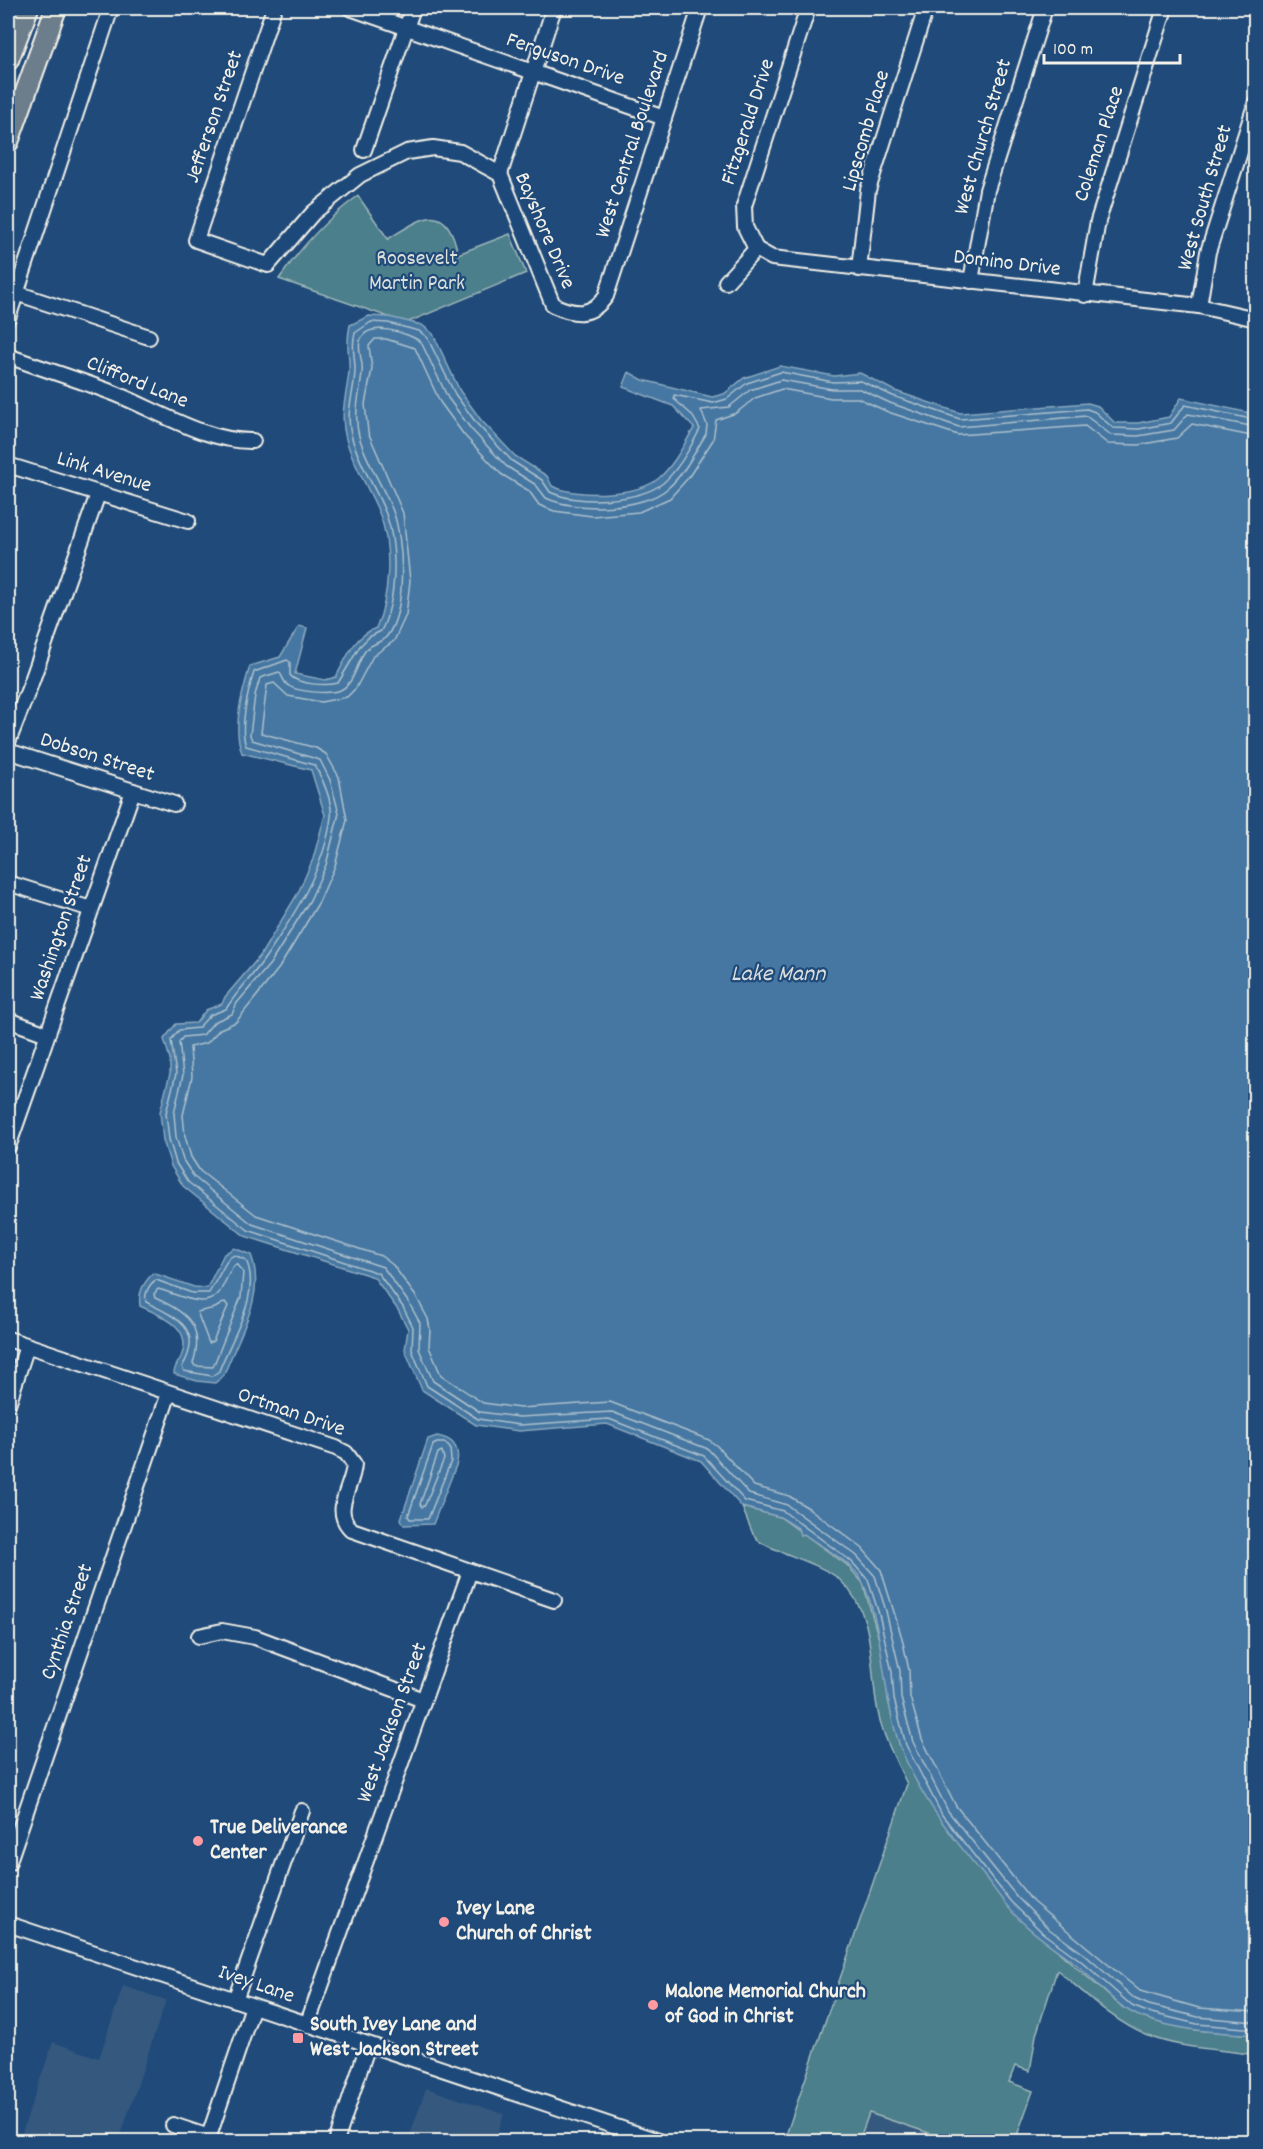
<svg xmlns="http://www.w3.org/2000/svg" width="1263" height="2149" font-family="Dekko,sans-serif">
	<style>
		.built { fill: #34587e }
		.green { fill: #4c7f8b; stroke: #a0b8ba; stroke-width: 1.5 }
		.water { fill: #4577a2; stroke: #8ba8be; stroke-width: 1.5 }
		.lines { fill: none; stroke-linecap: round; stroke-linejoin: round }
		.shore { stroke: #aec0cc; stroke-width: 1.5 }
		.minor-casing { stroke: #f4f1e8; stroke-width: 18 }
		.highway-casing { stroke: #f4f1e8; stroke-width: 24 }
		.minor { stroke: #1f4a7a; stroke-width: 14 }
		.highway { stroke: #6c7d8b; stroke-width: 20 }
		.poi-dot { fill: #ff9aa2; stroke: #1f4a7a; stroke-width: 2 }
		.labels { text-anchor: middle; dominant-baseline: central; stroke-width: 4.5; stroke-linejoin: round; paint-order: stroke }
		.street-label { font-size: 22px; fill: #f4f1e8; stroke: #1f4a7a }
		.park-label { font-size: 22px; fill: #dbe0da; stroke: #1f4a7a }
		.poi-label { font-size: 22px; font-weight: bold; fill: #f4f1e8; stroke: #1f4a7a; text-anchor: start }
		.water-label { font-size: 24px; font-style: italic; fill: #dadfde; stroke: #1f4a7a }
	</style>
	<rect width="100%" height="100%" fill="#1f4a7a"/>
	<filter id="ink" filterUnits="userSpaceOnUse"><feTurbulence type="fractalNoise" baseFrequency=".0167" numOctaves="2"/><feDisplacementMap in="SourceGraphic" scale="12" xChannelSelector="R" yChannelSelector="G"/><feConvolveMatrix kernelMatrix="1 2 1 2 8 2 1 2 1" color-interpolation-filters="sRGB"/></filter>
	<g filter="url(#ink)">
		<g class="built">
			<path d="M123 1986 166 2000 119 2141H19L53 2042 99 2058Z"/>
			<path d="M426 2088 504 2114 495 2141H408Z"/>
			<path d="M869 2113 933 2134 930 2141 859 2142Z"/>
		</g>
		<g class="green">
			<path d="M358 196 388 239C422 218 447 198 458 254L510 234 526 273 406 323 279 279C301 247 326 219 358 196Z"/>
			<path d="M742 1507 780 1517 847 1565 863 1583 880 1643 886 1673 888 1700 900 1747 911 1768 1060 1953 1116 2002 1145 2018 1196 2030 1255 2035V2055C1221 2049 1179 2049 1146 2035 1113 2021 1085 1993 1057 1970L1036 2035 1030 2071 1015 2066 1009 2082 1033 2091 1015 2141H930L932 2134 869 2113 859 2141H784L907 1784C896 1761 883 1737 878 1712 868 1665 878 1615 839 1579 823 1565 782 1554 760 1542L753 1534Z"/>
		</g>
		<g class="water">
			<path d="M369 316 389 317 422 325 433 334 460 391 481 420 515 456 547 476 552 486C576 498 639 496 659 478 674 465 684 444 694 428L673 406 623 387 629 372 643 380 712 397 724 394 744 378 780 366 834 376 860 373 895 391 960 413 1088 403 1098 406 1115 423H1138L1169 417 1181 398 1255 414V2035C1218 2032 1180 2031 1144 2018 1116 2008 1099 1984 1077 1965 1057 1949 1035 1936 1017 1917 1005 1905 996 1891 986 1878 952 1837 919 1796 900 1746 881 1694 886 1635 863 1583 854 1562 822 1548 804 1534L800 1535 798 1528 780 1517 742 1507 701 1461 607 1424 519 1431 476 1425 422 1390 405 1350 408 1329 398 1310 374 1277 245 1236 183 1186 171 1166 163 1140 160 1112 170 1074V1059L164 1039 176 1024 196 1023 206 1010 222 1004 225 997 260 956 298 893 313 859 325 815 311 770 242 753C232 727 242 693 250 666L280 657 299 626 307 628 295 674 325 680 336 677C347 657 354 636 376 628 390 597 392 547 380 515 370 490 353 465 346 439 339 413 347 395 349 371 350 352 345 347 350 325Z"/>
			<path d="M234 1248 251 1255C267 1296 238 1336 224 1375L215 1383 197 1381 174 1374C174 1367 178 1363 181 1357 194 1327 162 1316 140 1306 138 1292 143 1284 153 1273L194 1287 207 1288 224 1254Z"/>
			<path d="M437 1436C452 1438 460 1447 457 1463L433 1524 404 1525 401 1519 428 1439Z"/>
		</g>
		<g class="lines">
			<g class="shore">
				<path d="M1256 420 1185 405 1171 423 1139 429 1113 428 1095 412 1087 409 960 419 893 396 861 381 833 382 781 372 747 383 727 399 713 403 674 395V399L692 415 700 429C692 445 677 471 663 483 639 502 576 505 550 492L542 480 512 461 477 424 455 394 427 337 419 331 388 323 371 322 355 333C351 346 355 356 355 369 355 393 344 412 352 438 359 464 376 488 386 514 398 547 397 600 381 631L369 637 360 646 338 683C327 686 297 685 290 675V662L287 660 254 672C248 691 239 728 246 746L314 765C322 777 333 802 331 817 325 868 293 917 265 958 253 976 237 991 226 1009L210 1015 198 1028 179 1030 171 1040 176 1074 166 1113 169 1139 176 1163 188 1182 248 1230 378 1273 403 1307 413 1327 412 1350 427 1386 478 1419 519 1425 609 1419 704 1456 745 1501 783 1511 851 1561 868 1580 879 1614 892 1672 894 1699 906 1745 942 1815 1011 1902 1044 1934 1080 1960 1132 2006 1147 2012 1197 2024 1256 2029"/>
				<path d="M1256 427 1188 414 1174 430 1138 436 1111 435 1086 416 959 427 890 403 860 389H832L781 380 750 390 729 407 701 410 707 425 706 434C695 452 684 474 668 488 644 510 575 512 546 498L536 485 506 466 471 429 448 398 421 342C409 333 367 319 360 341 357 351 364 362 362 373 360 394 353 414 359 436 366 462 383 486 393 511 404 540 407 610 387 636 382 643 371 643 365 651 357 663 354 686 338 691 327 694 298 692 289 686 283 683 283 676 279 672L260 678 255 695 250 735 252 740 320 760 330 780 339 813 326 865 310 900 270 964 237 1003 232 1014 214 1022 203 1035 183 1037 179 1042 183 1075 174 1113 176 1137 183 1160 194 1177 252 1224 383 1267 409 1303 420 1323 419 1349 433 1381 480 1412 519 1417 612 1412 708 1449 749 1494 787 1505 856 1555 875 1576 886 1611 900 1671 901 1698 913 1742 948 1811 1017 1897 1049 1929 1084 1954 1135 1999 1149 2005 1198 2017 1256 2022"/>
				<path d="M1256 437 1192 424 1177 438 1138 445 1108 444 1085 426 958 435 888 412 858 398H831L782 389 755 398 736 413 716 420 713 440 688 478 670 498 639 512 592 516 554 511 539 505 529 491 501 474 464 435 440 402 415 348 386 339H375L369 346 372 369 365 404 368 432 403 513 410 581 406 615 394 641 373 656 356 688 347 697 321 702 288 696 274 683 267 685 261 733 316 748 326 754 339 777 347 820 335 866 319 902 279 968 236 1022 220 1029 207 1043 190 1047 192 1077 183 1115 185 1136 191 1157 200 1171 256 1215 381 1256 393 1265 417 1298 428 1319 430 1329 429 1347 441 1375 483 1403 520 1408 610 1402 709 1440 717 1446 754 1486 789 1496 810 1509 862 1548 881 1570 902 1638 909 1670 910 1697 922 1739 956 1806 1033 1902 1140 1991 1199 2008 1256 2012"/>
				<path d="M234 1255 246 1260C262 1295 231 1338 219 1371L212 1376 184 1371 182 1367C205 1329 176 1317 146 1302 144 1294 149 1284 156 1280L192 1293H209L228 1259Z"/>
				<path d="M236 1264 243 1272 241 1297 213 1367 195 1366 193 1363C205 1326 187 1312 155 1298L154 1294 158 1289C179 1294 209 1314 222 1288 226 1280 230 1269 236 1264Z"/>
				<path d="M225 1302 228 1306 213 1341 209 1343 197 1312 215 1308Z"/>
				<path d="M437 1443H445L450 1448 451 1461 428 1519H410L408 1516 433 1445Z"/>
				<path d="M442 1451 444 1459 425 1505 422 1507 420 1504 438 1453Z"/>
			</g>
			<g class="minor-casing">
				<g id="minor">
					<path d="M274 8 196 240 268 265 313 213 360 175 407 152 433 148 460 152 500 174 553 305C575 315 591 317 606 296L700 8"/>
					<path d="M350 8 664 118"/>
					<path d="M364 150 413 8"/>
					<path d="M500 174 554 8"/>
					<path d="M756 249 772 258 1199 306 1256 319"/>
					<path d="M756 249 745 227 744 206 808 8"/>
					<path d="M859 269 868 190 926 8"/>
					<path d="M971 281 987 190 1045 8"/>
					<path d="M726 282 756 249"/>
					<path d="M16 293 149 337"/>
					<path d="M1085 295 1098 221 1165 8"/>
					<path d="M1199 306 1208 252 1256 102"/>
					<path d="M8 318 111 8"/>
					<path d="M8 356C43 369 80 380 116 394 158 411 206 442 253 441"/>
					<path d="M8 465 188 521"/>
					<path d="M8 742 30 686 98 494"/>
					<path d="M8 751 174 804"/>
					<path d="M8 883 91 909"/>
					<path d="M8 1020 47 1034"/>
					<path d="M8 1147 133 791"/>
					<path d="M8 1339 336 1448 346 1453 354 1464C353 1488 330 1510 352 1530L554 1600"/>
					<path d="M8 1404 27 1346"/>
					<path d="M199 1636 222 1631 255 1637 423 1700"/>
					<path d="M8 1864 169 1393"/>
					<path d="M8 1924 661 2142"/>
					<path d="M235 2000 302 1811"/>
					<path d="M307 2025 470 1571"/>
					<path d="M173 2125 209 2137"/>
					<path d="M207 2142 253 2006"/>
					<path d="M336 2142 368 2045"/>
				</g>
			</g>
			<g class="highway-casing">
				<g id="highway">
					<path d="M8 60 28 8"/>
					<path d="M8 142 56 8"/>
				</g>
			</g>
			<use href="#minor" class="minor"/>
			<use href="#highway" class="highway"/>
		</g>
	</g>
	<g class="poi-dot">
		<circle cx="198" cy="1841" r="6"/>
		<circle cx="444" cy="1922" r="6"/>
		<circle cx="653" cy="2005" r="6"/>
		<rect x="292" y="2032" width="12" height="12" rx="3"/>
	</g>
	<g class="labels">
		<g class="street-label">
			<text transform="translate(565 60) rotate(19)">Ferguson Drive</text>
			<text transform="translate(215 117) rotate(-71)">Jefferson Street</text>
			<text transform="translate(749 122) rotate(-72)">Fitzgerald Drive</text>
			<text transform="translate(867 131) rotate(-74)">Lipscomb Place</text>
			<text transform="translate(984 137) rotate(-74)">West Church Street</text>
			<text transform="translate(1100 144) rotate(-72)">Coleman Place</text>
			<text transform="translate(633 145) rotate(-72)">West Central Boulevard</text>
			<text transform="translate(1206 198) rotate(-74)">West South Street</text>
			<text transform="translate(544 231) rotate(67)">Bayshore Drive</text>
			<text transform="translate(1007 264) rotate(7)">Domino Drive</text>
			<text transform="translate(137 383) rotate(22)">Clifford Lane</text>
			<text transform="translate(104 473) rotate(17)">Link Avenue</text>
			<text transform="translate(97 758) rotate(18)">Dobson Street</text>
			<text transform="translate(62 928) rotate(-71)">Washington Street</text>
			<text transform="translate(291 1413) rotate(19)">Ortman Drive</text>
			<text transform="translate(68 1622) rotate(-71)">Cynthia Street</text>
			<text transform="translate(393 1723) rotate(-70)">West Jackson Street</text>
			<text transform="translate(256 1985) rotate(19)">Ivey Lane</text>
		</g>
		<g class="park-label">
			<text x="417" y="259">Roosevelt<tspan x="417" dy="25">Martin Park</tspan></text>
		</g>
		<g class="poi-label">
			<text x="210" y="1828">True Deliverance<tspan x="210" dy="25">Center</tspan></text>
			<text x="456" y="1909">Ivey Lane<tspan x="456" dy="25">Church of Christ</tspan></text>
			<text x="665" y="1992">Malone Memorial Church<tspan x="665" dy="25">of God in Christ</tspan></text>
			<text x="310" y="2025">South Ivey Lane and<tspan x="310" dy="25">West Jackson Street</tspan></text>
		</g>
		<g class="water-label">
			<text x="778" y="975">Lake Mann</text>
		</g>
	</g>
	<rect width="1263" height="2149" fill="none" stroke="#1f4a7a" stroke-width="30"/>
	<rect x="15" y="15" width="1233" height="2119" fill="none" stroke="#f4f1e8" stroke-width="2" filter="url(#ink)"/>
	<path d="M1044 54v9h136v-9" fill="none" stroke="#f4f1e8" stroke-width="3"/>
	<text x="1053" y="54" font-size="18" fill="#f4f1e8" stroke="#1f4a7a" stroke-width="4.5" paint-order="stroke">100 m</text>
</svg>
